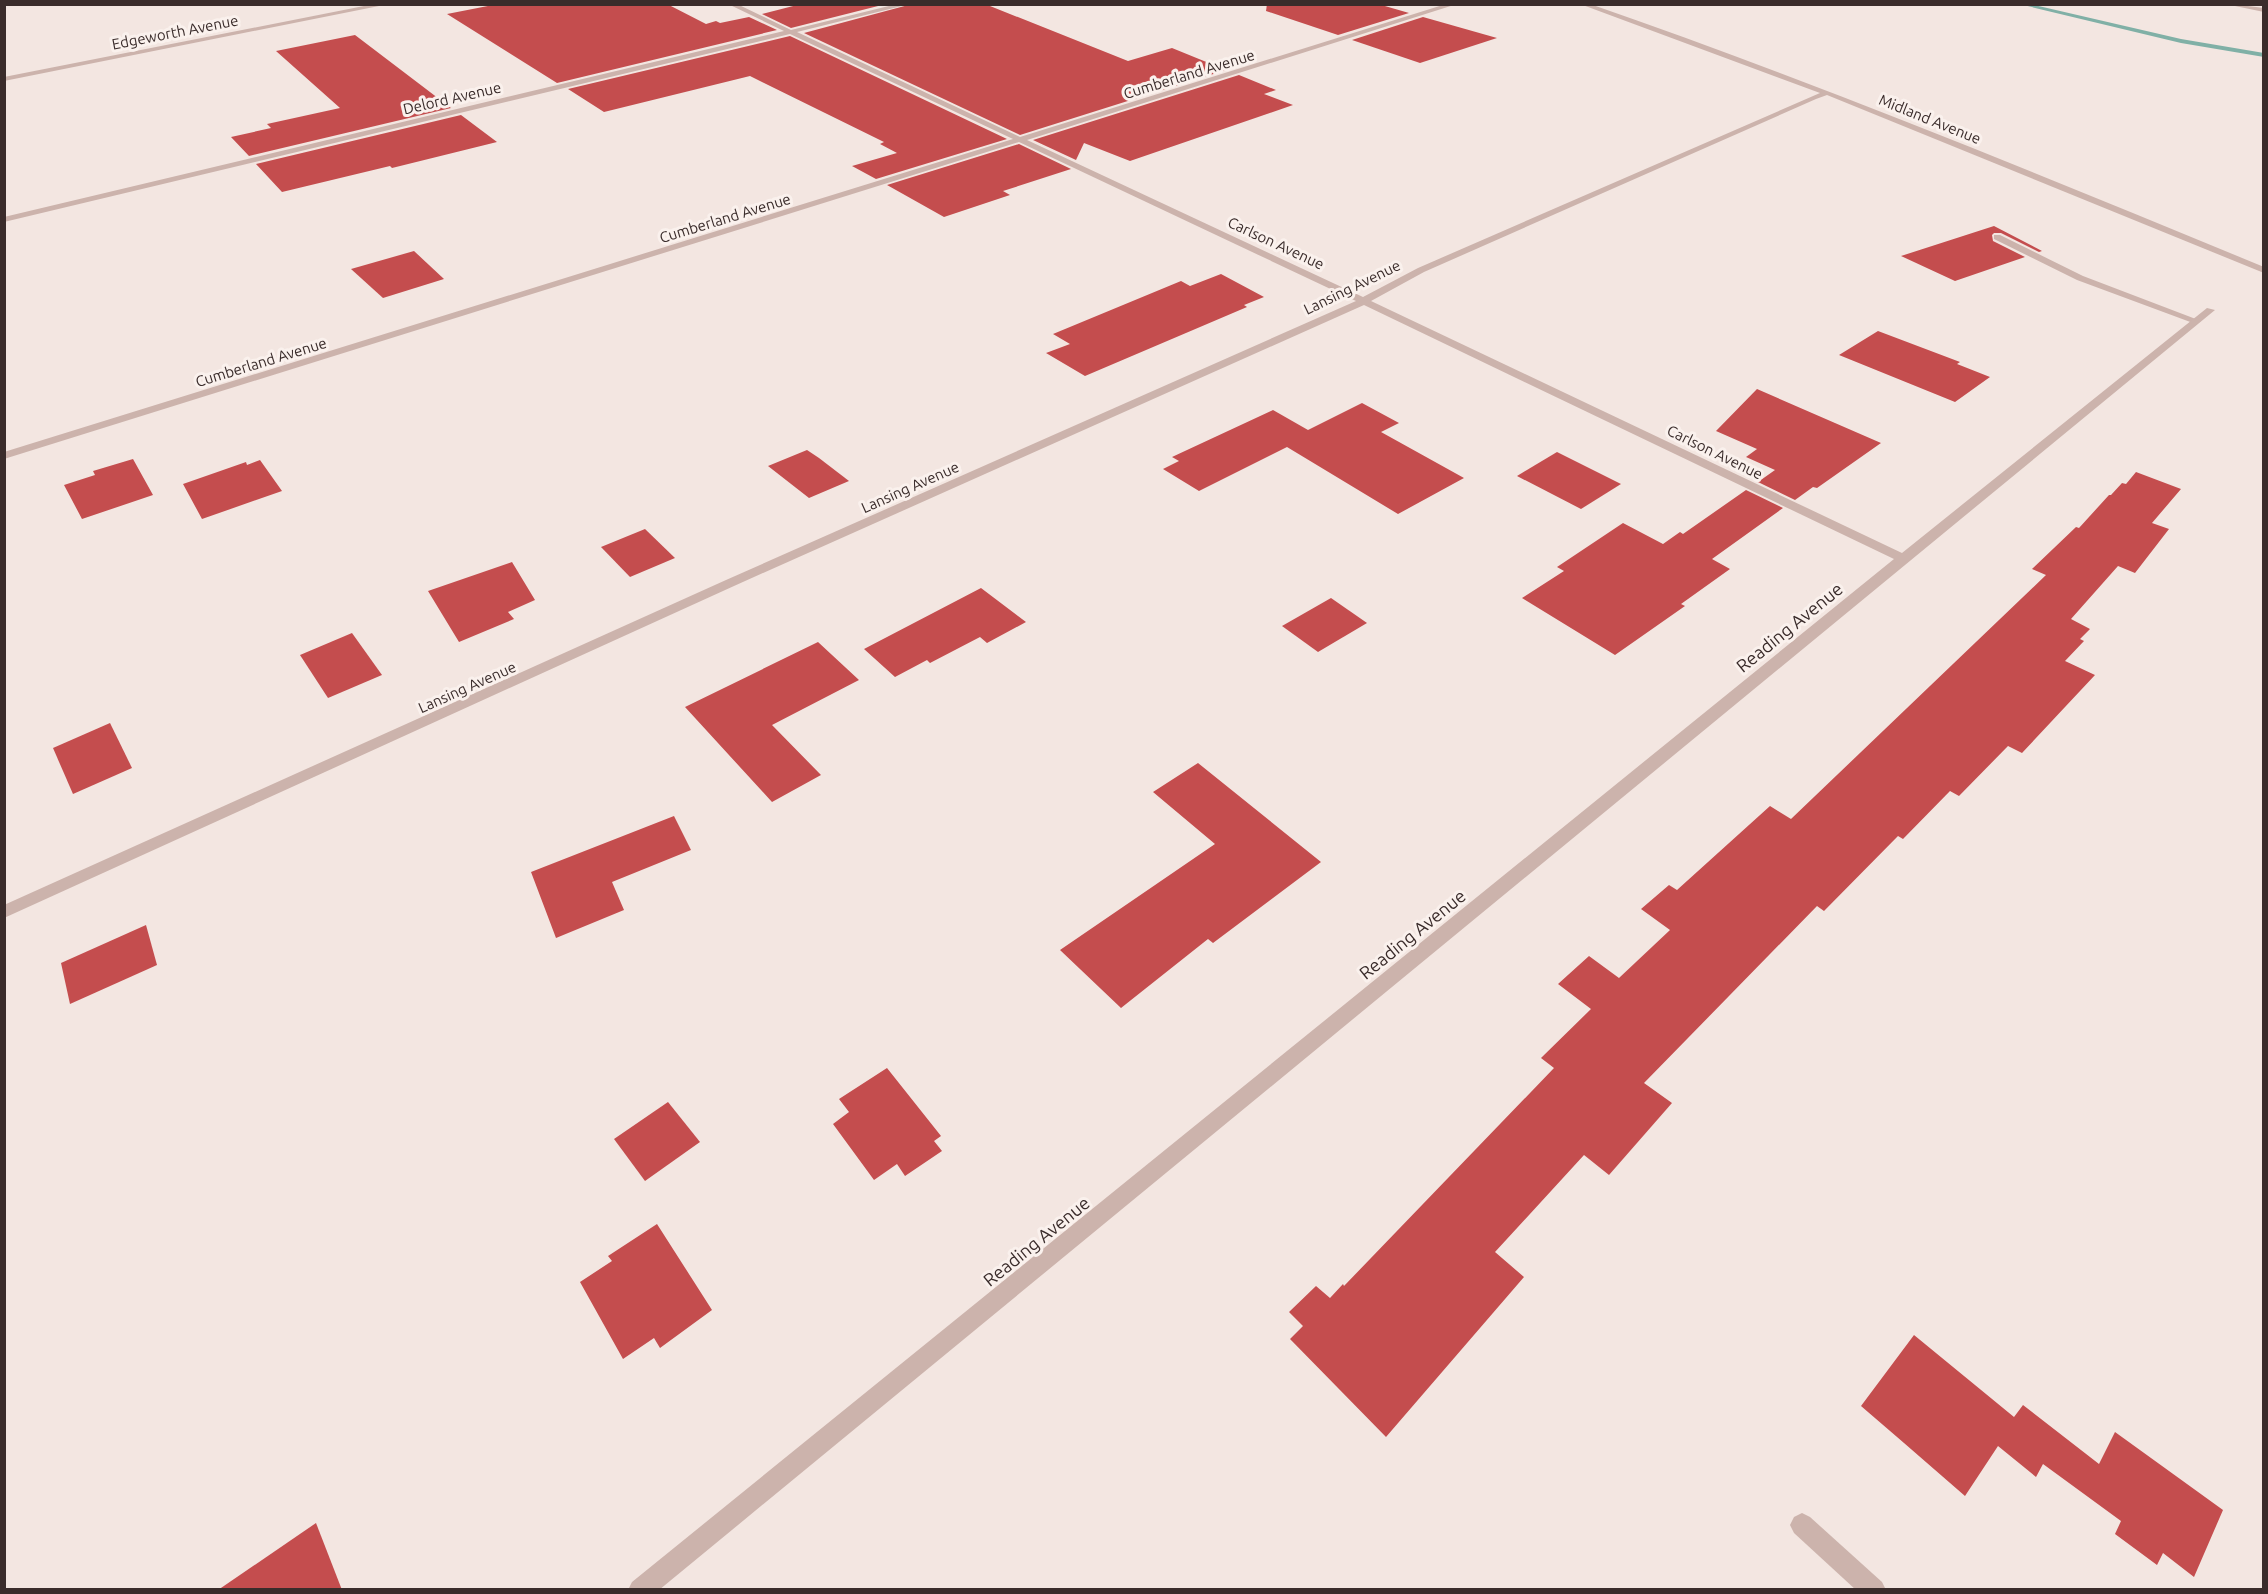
<svg xmlns="http://www.w3.org/2000/svg" width="2268" height="1594" font-family="Ubuntu,sans-serif">
	<style>
		.lines { fill: none; stroke-linecap: round; stroke-linejoin: round }
		.stream { fill: #80b0a6; fill-rule: evenodd }
		.building { fill: #c44d4e }
		.lane { fill: #ccb3ac; fill-rule: evenodd }
		.street { fill: #ccb3ac; fill-rule: evenodd }
		.labels { text-anchor: middle; dominant-baseline: central; stroke-width: 6; stroke-linejoin: round; paint-order: stroke }
		.far-street-label { font-size: 15px; fill: #3a2c2b; stroke: #faf1ed }
		.street-label { font-size: 18px; fill: #3a2c2b; stroke: #faf1ed }
	</style>
	<rect width="100%" height="100%" fill="#f3e6e1"/>
	<g class="lines">
		<path class="stream" d="M2030 4 2181 39 2264 53V57L2181 43 2019 4Z"/>
	</g>
	<g class="building">
		<path d="M498 4H667L706 24 716 21 720 23 749 17 777 30 557 83 447 14Z"/>
		<path d="M801 4H886L791 28 762 14Z"/>
		<path d="M912 4H985L1128 61 1172 48 1226 70 1020 135 804 33Z"/>
		<path d="M1267 4H1378L1409 13 1338 35 1266 11Z"/>
		<path d="M1423 17 1497 38 1420 63 1352 40Z"/>
		<path d="M355 35 451 108 249 156 231 137 271 128 267 124 340 108 276 51Z"/>
		<path d="M790 36 1007 139 876 179 852 166 897 153 880 144 884 142 750 76 604 112 568 89Z"/>
		<path d="M1239 75 1276 90 1264 94 1293 105 1130 161 1084 143 1076 160 1033 140Z"/>
		<path d="M461 115 497 142 392 168 390 166 282 192 256 164Z"/>
		<path d="M1019 144 1071 169 1003 191 1010 195 944 217 887 185Z"/>
		<path d="M1994 226 2042 251 2039 252 2001 233H1994L1992 235 1993 241 2025 257 1955 281 1901 256Z"/>
		<path d="M414 251 444 279 383 298 351 269Z"/>
		<path d="M1221 274 1264 297 1244 305 1247 307 1085 376 1046 353 1070 344 1053 334 1181 281 1190 286Z"/>
		<path d="M1878 331 1960 362 1957 364 1990 377 1955 402 1839 355Z"/>
		<path d="M1757 389 1881 443 1817 488 1813 487 1795 500 1758 482 1775 470 1746 457 1757 449 1716 431Z"/>
		<path d="M1362 403 1399 423 1381 432 1464 478 1398 514 1287 447 1199 491 1163 469 1179 461 1172 457 1273 410 1308 430Z"/>
		<path d="M807 450 819 458 849 481 809 498 768 466Z"/>
		<path d="M1557 452 1621 484 1581 509 1517 476Z"/>
		<path d="M133 459 153 495 82 519 64 485 95 475 93 471Z"/>
		<path d="M260 460 282 491 202 519 183 484 246 462 247 465Z"/>
		<path d="M2136 472 2181 489 2152 523 2169 529 2135 573 2118 566 2071 619 2090 629 2080 639 2084 641 2065 661 2095 675 2022 753 2008 746 1959 796 1950 791 1903 839 1898 836 1824 911 1817 906 1644 1083 1672 1103 1609 1175 1584 1155 1495 1252 1524 1277 1386 1437 1290 1339 1303 1326 1289 1312 1316 1286 1330 1298 1343 1284 1344 1286 1554 1068 1541 1058 1591 1009 1558 984 1589 956 1619 978 1670 930 1641 909 1669 885 1677 890 1770 806 1791 819 2046 575 2032 569 2076 527 2079 528 2109 495H2111L2122 483 2126 484Z"/>
		<path d="M1746 490 1783 508 1712 559 1730 569 1681 604 1685 606 1615 655 1522 598 1564 571 1557 567 1623 523 1663 544 1680 532 1683 534Z"/>
		<path d="M645 529 675 558 630 577 601 547Z"/>
		<path d="M512 562 535 600 508 612 514 619 459 642 428 591Z"/>
		<path d="M981 588 1026 622 987 643 980 637 930 663 927 660 895 677 864 649Z"/>
		<path d="M1331 598 1367 623 1318 652 1282 626Z"/>
		<path d="M352 633 382 675 328 698 300 655Z"/>
		<path d="M818 642 859 680 772 725 821 775 772 802 685 707Z"/>
		<path d="M110 723 132 768 73 794 53 748Z"/>
		<path d="M1198 763 1321 862 1213 943 1208 939 1121 1008 1060 950 1215 844 1153 792Z"/>
		<path d="M674 816 691 850 612 882 624 910 556 938 531 872Z"/>
		<path d="M146 925 157 965 70 1004 61 963Z"/>
		<path d="M887 1068 941 1136 934 1141 942 1151 905 1176 897 1164 874 1180 833 1124 849 1112 839 1099Z"/>
		<path d="M668 1102 700 1142 645 1181 614 1139Z"/>
		<path d="M657 1224 712 1310 660 1348 654 1338 623 1359 580 1282 612 1261 608 1256Z"/>
		<path d="M1914 1335 2014 1417 2023 1405 2099 1464 2115 1432 2223 1510 2194 1577 2163 1553 2157 1565 2115 1534 2121 1521 2043 1464 2036 1477 1998 1446 1965 1496 1904 1443 1861 1406Z"/>
		<path d="M316 1523 342 1590H218Z"/>
	</g>
	<g class="lines">
		<path class="lane" d="M1994 235H2000L2083 276 2201 321 2193 323 2077 280 1994 239Z"/>
		<g class="street">
			<path d="M374 4H389L4 81V77Z"/>
			<path d="M728 4H737L791 30 897 4H910L797 32 1020 137 1446 4H1457L1027 140 1363 297 1418 268 1820 93 1580 4H1590C1818 83 2041 175 2264 267V273L1827 95 1816 99 1424 272 1371 301 1902 553 2207 308 2215 310 659 1590H628L632 1582 1894 559 1364 305 734 586 4 918V905L726 580 1356 301 1019 142 4 459V452L1013 139 790 34 4 222V217L784 31Z"/>
			<path d="M2232 4 2264 8V12L2235 6Z"/>
			<path d="M1802 1513 1810 1517 1882 1582 1886 1590H1856L1794 1533 1790 1525 1794 1517Z"/>
		</g>
	</g>
	<g class="labels">
		<g class="far-street-label">
			<text transform="translate(175 32) rotate(-11)">Edgeworth Avenue</text>
			<text transform="translate(1189 74) rotate(-17)">Cumberland Avenue</text>
			<text transform="translate(452 98) rotate(-13)">Delord Avenue</text>
			<text transform="translate(1930 119) rotate(22)">Midland Avenue</text>
			<text transform="translate(725 218) rotate(-17)">Cumberland Avenue</text>
			<text transform="translate(1276 243) rotate(25)">Carlson Avenue</text>
			<text transform="translate(1352 287) rotate(-26)">Lansing Avenue</text>
			<text transform="translate(261 362) rotate(-17)">Cumberland Avenue</text>
			<text transform="translate(1715 452) rotate(26)">Carlson Avenue</text>
			<text transform="translate(910 487) rotate(-24)">Lansing Avenue</text>
			<text transform="translate(467 687) rotate(-24)">Lansing Avenue</text>
		</g>
		<g class="street-label">
			<text transform="translate(1789 627) rotate(-39)">Reading Avenue</text>
			<text transform="translate(1412 934) rotate(-39)">Reading Avenue</text>
			<text transform="translate(1036 1241) rotate(-39)">Reading Avenue</text>
		</g>
	</g>
	<rect width="2268" height="1594" fill="none" stroke="#3a2c2b" stroke-width="12"/>
</svg>
